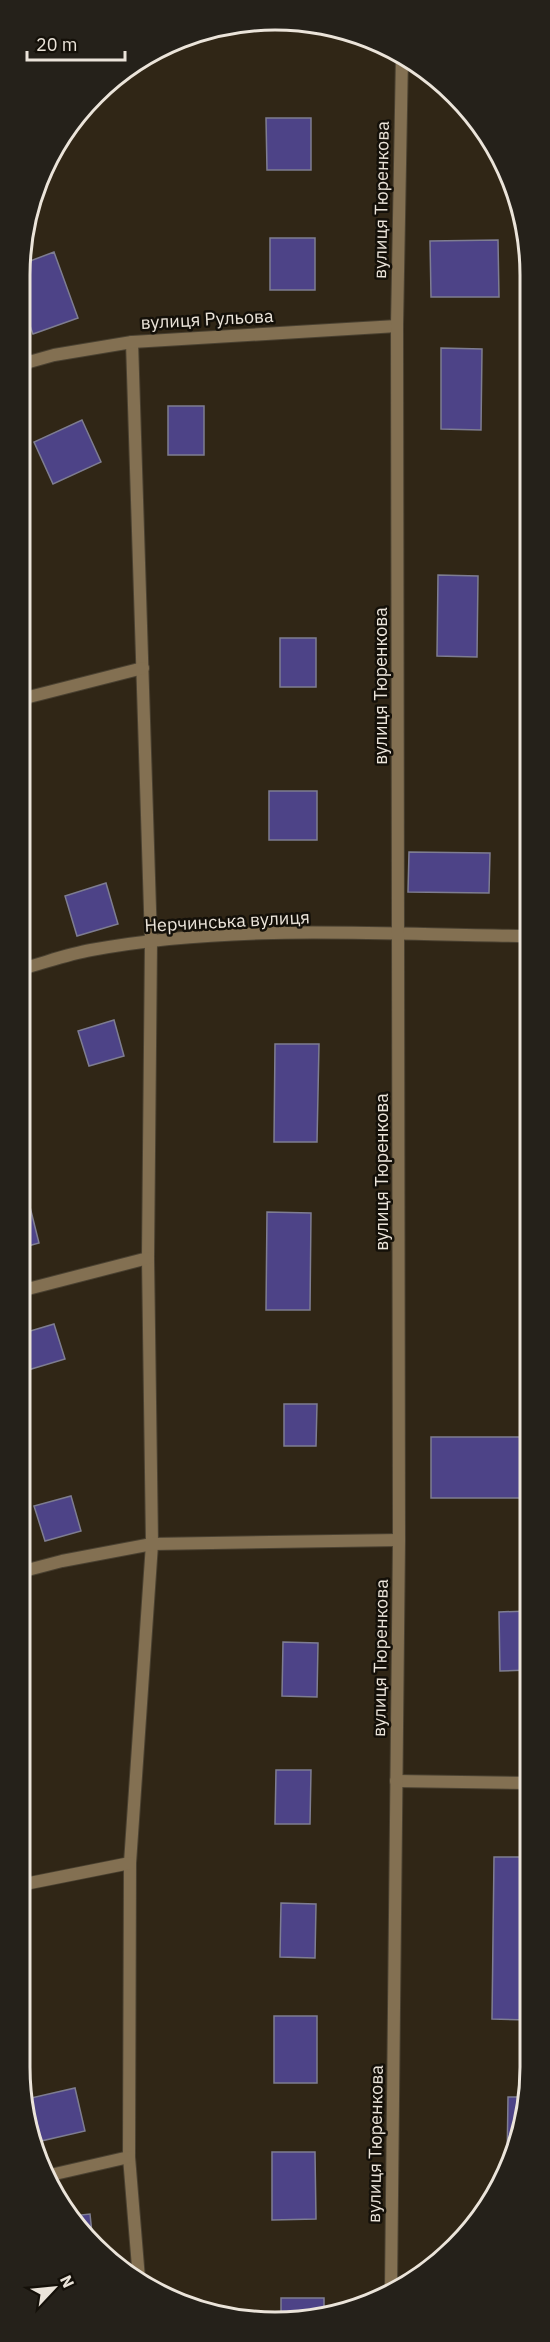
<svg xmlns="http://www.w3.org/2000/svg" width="550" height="2342" font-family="'IBM Plex Sans',sans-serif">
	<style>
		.building { fill: #4d4387; stroke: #7e7d91; stroke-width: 1.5 }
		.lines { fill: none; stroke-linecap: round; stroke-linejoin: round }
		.minor-casing { stroke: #4a4131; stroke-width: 14 }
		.tertiary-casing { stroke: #4a4131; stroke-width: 14 }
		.minor { stroke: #837052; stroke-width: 12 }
		.tertiary { stroke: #837052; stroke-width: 12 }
		.labels { text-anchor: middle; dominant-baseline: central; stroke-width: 5; stroke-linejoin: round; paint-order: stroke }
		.street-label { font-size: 18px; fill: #ebe4da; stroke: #141009 }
		.rim { fill: none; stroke: #ebe4da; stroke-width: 3 }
	</style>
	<rect width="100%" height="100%" fill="#302616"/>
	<g class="building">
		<path d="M266 118H311V170H267Z"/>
		<rect x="270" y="238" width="45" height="52"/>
		<path d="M498 240 499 297H431L430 241Z"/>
		<path d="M54 252 78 318 33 334 22 304V264Z"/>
		<path d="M441 348 482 349 481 430 441 429Z"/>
		<rect x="168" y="406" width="36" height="49"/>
		<path d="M82 420 101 462 53 484 34 442Z"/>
		<path d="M438 575 478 576 477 657 437 656Z"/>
		<rect x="280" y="638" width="36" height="49"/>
		<rect x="269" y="791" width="48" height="49"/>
		<path d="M409 852 490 853 489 893 408 892Z"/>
		<path d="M106 883 118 924 77 936 65 896Z"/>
		<path d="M114 1020 124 1056 89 1066 78 1031Z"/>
		<path d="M275 1044H319L317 1142H274Z"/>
		<path d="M30 1207 39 1243 21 1248V1210Z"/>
		<path d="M267 1212 311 1213 310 1310H266Z"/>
		<path d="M54 1324 65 1359 28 1370 20 1343V1334Z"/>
		<path d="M284 1404H317L316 1446H284Z"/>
		<rect x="431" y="1437" width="97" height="61"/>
		<path d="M71 1496 81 1531 45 1541 34 1506Z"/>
		<path d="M528 1611V1670L500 1671 499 1612Z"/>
		<path d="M283 1642 318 1643 317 1697 282 1696Z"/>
		<path d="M276 1770H311L310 1824H275Z"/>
		<path d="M494 1857H528V2020L492 2019Z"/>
		<path d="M281 1903 316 1904 315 1958 280 1957Z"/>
		<rect x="274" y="2016" width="43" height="67"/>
		<path d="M75 2088 85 2131 41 2141 31 2098Z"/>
		<path d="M508 2097H528V2101L507 2164Z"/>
		<path d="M272 2152H315L316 2219 272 2220Z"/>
		<path d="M90 2214 93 2243 83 2236 71 2216Z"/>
		<path d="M281 2298H324V2315L281 2320Z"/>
	</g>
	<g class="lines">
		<g class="minor-casing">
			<g id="minor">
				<path d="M132 342 151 941 148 1258 152 1544 130 1863 129 2157 139 2279"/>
				<path d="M22 364 54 355 132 342 397 326"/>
				<path d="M21 699 143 668"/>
				<path d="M21 969C44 963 68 954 91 950 235 923 384 935 528 936"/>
				<path d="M20 1291 148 1258"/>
				<path d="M20 1572 62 1561 152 1544 399 1540"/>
				<path d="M396 1781 528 1783"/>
				<path d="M20 1885 130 1863"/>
				<path d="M46 2176 129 2157"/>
			</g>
		</g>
		<g class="tertiary-casing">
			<path id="tertiary" d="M391 2289 399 1540 397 326 402 56"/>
		</g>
		<use href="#minor" class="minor"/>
		<use href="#tertiary" class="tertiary"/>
	</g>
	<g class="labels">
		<g class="street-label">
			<text transform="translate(381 200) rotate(-89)">вулиця Тюренкова</text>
			<text transform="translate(207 319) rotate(-3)">вулиця Рульова</text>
			<text transform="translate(380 686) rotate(-90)">вулиця Тюренкова</text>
			<text transform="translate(227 921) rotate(-3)">Нерчинська вулиця</text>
			<text transform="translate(381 1172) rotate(-90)">вулиця Тюренкова</text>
			<text transform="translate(380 1658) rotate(-89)">вулиця Тюренкова</text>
			<text transform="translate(375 2144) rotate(-89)">вулиця Тюренкова</text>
		</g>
	</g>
	<path d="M0 0H550V2342H0ZM275 30H275A245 245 0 0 1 520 275V2067A245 245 0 0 1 275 2312H275A245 245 0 0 1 30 2067V275A245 245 0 0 1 275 30Z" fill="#25211a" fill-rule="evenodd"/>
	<path class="rim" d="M275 30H275A245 245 0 0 1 520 275V2067A245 245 0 0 1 275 2312H275A245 245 0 0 1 30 2067V275A245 245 0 0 1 275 30Z"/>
	<g transform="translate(54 2288) rotate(64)" stroke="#141009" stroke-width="4.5" paint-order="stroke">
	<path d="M0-4.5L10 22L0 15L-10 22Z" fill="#ebe4da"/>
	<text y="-9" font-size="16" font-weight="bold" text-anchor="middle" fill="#ebe4da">N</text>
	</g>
	<path d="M27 51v9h98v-9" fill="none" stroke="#ebe4da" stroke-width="3"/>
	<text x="36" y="51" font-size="18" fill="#ebe4da" stroke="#141009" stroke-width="4.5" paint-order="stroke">20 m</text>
</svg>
